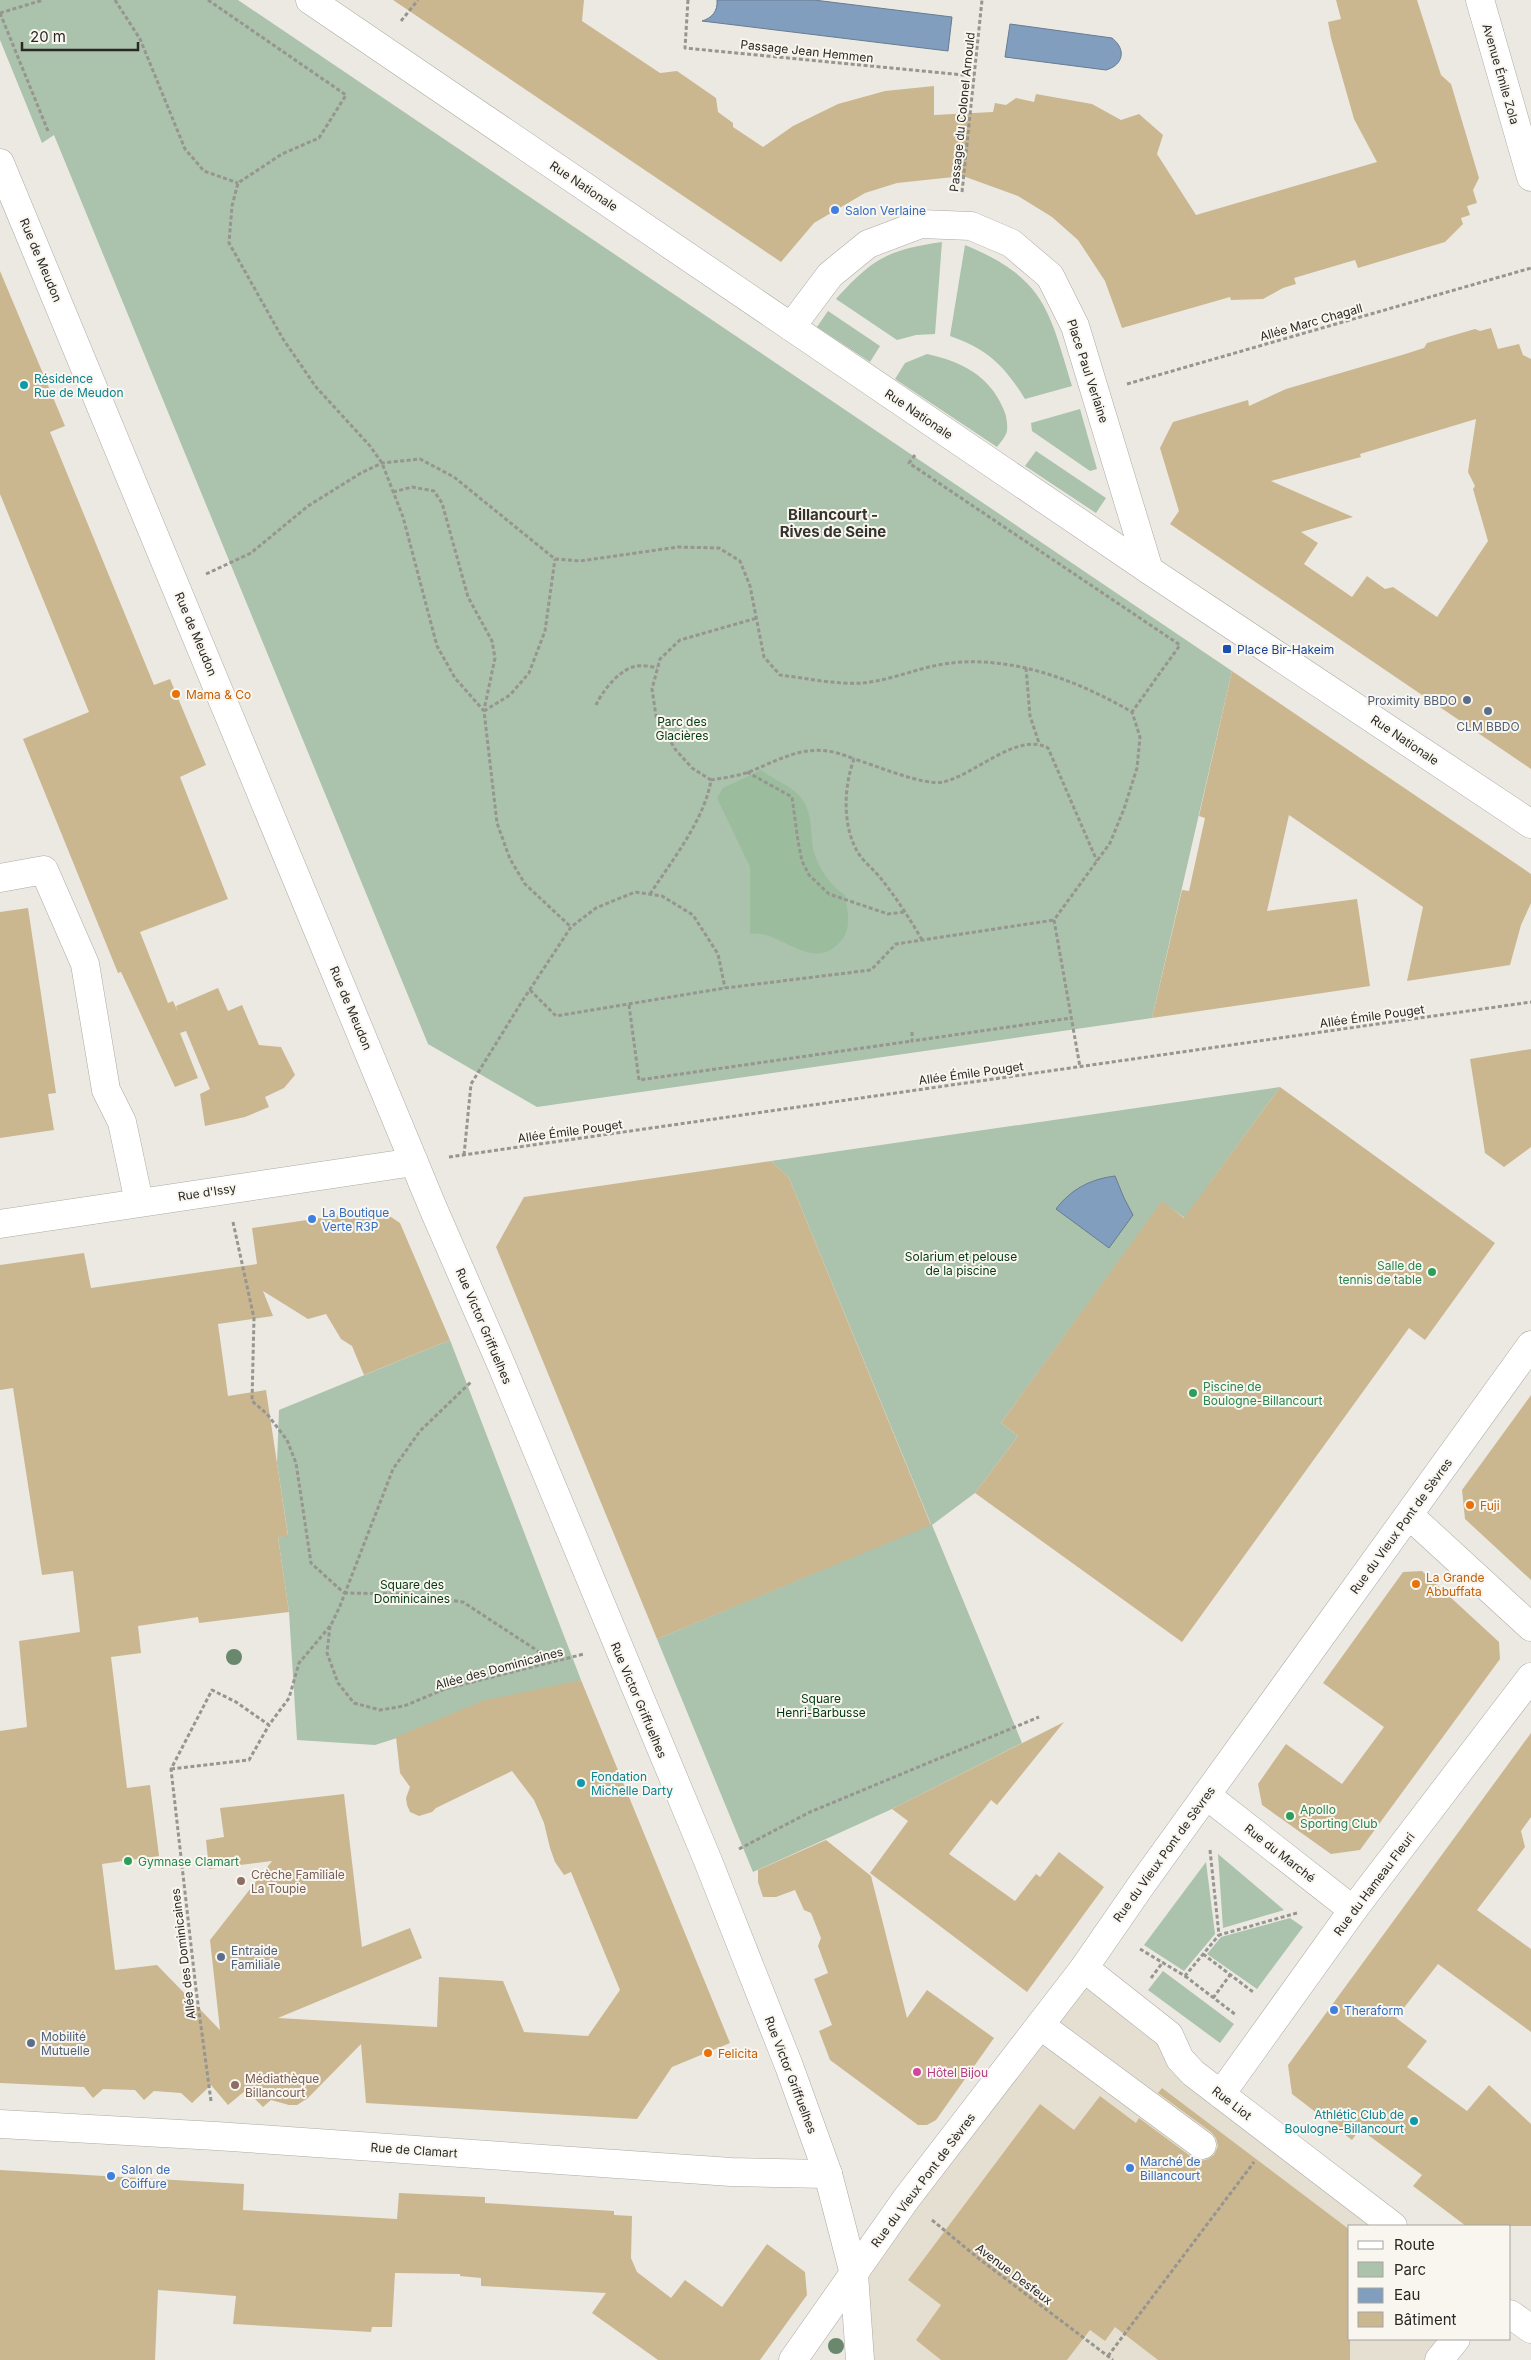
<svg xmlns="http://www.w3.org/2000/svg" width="1531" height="2360" font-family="Inter,sans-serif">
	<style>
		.built { fill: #e5dfd1 }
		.green { fill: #abc2ad }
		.forest { fill: #9bbd9e }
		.water { fill: #829ebf; stroke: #677b91 }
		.building { fill: #cbb78f; fill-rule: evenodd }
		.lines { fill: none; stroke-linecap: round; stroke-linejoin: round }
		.minor-casing { stroke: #adaaa4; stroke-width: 29 }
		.path { stroke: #979590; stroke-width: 3; stroke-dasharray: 4 2.5; stroke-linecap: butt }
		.minor { stroke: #fff; stroke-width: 28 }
		.tree { fill: #6a886e }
		.shop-dot { fill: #3f7fe0; stroke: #f9f6f0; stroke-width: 2 }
		.culture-dot { fill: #0f9aa8; stroke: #f9f6f0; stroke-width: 2 }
		.transit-dot { fill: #1a4fb4; stroke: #f9f6f0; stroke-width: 2 }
		.food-dot { fill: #e8710a; stroke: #f9f6f0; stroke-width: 2 }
		.service-dot { fill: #5c6f8a; stroke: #f9f6f0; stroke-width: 2 }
		.leisure-dot { fill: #2e9e5b; stroke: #f9f6f0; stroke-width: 2 }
		.education-dot { fill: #8d6e63; stroke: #f9f6f0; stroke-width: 2 }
		.hotel-dot { fill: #d1479c; stroke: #f9f6f0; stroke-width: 2 }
		.labels { text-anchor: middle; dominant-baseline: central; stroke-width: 4; stroke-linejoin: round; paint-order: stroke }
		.street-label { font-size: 12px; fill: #292825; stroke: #f9f6f0 }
		.shop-label { font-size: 12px; fill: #366cbe; stroke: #f9f6f0; text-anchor: start }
		.culture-label { font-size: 12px; fill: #0d838f; stroke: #f9f6f0; text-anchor: start }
		.transit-label { font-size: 12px; fill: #164399; stroke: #f9f6f0; text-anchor: start }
		.food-label { font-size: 12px; fill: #c56008; stroke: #f9f6f0; text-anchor: start }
		.service-label { font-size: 12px; fill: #4e5e75; stroke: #f9f6f0; text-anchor: start }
		.park-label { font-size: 12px; fill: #00380f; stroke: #f9f6f0 }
		.leisure-label { font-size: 12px; fill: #27864d; stroke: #f9f6f0; text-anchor: start }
		.education-label { font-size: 12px; fill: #785e54; stroke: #f9f6f0; text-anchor: start }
		.hotel-label { font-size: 12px; fill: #b23c85; stroke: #f9f6f0; text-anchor: start }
		.quarter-label { font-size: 15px; font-weight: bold; fill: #34322d; stroke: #f9f6f0 }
	</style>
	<rect width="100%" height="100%" fill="#ece9e3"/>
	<path class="built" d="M1084 1968 1400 2226H1350V2339H1456L1439 2360H860L854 2274Z"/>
	<g class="green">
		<path d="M0 0H238L1232 671 1152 1018 537 1107 428 1044 54 135 42 143 0 40Z"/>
		<path d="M942 242 935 334 916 335 897 340 836 299C873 258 888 250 942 242Z"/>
		<path d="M965 245C1045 278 1049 310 1072 386L1025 399C1004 365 987 349 950 336Z"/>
		<path d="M828 311 880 346 870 362 817 327Z"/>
		<path d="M927 354C960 361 989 375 1003 408 1006 414 1008 424 1007 431 1006 436 1000 443 997 447L895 379 905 363Z"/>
		<path d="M1080 409 1097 469 1090 471 1032 431 1031 423Z"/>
		<path d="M1036 451 1106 498 1096 513 1025 466Z"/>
		<path d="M1280 1087 1210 1183 1202 1230 1162 1202 1001 1423 1018 1436 975 1493 932 1525 1022 1743 892 1809 753 1872 657 1639 931 1524 789 1178 771 1161Z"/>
		<path d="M450 1340 581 1680 375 1745 297 1740 289 1612 278 1537 288 1535 277 1463 279 1410Z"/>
		<path d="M1218 1854 1284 1910 1223 1928Z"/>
		<path d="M1206 1862 1215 1934 1184 1971 1144 1945Z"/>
		<path d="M1290 1918 1303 1927 1257 1989 1207 1954 1221 1937Z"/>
		<path d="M1163 1971 1234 2024 1220 2043 1148 1990Z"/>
	</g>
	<path class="forest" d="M761 770C774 781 792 785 802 799 813 814 810 834 814 852 818 867 831 887 845 895 848 914 853 931 837 945 809 971 779 929 750 934V867L717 798 723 788Z"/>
	<g class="water">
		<path d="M717 0H814L952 17 948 51 702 21C712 18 718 11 717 0Z"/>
		<path d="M1010 24 1112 38C1127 50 1123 65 1106 70L1005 57Z"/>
		<path d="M1115 1176 1124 1198 1133 1215 1109 1248 1056 1209C1071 1189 1091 1179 1115 1176Z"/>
	</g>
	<g class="building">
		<path d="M393 0H584L582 21 660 73 677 71 716 98 718 112 733 123V127L763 147 793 126 838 104 885 91 934 86V115L993 112 995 103 1006 105 1016 98 1034 102 1036 94 1092 104 1121 120 1139 114 1163 135 1157 154 1196 215 1377 162 1354 119 1331 38 1328 22 1341 19 1336 0H1417L1441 75 1451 84 1479 178 1473 190 1477 203 1467 206 1470 215 1461 218 1463 224 1445 242 1358 268 1355 260 1294 278 1296 284 1283 288 1263 299 1231 300 1230 297 1122 328 1105 281 1078 240 1052 217 1018 196 963 176 897 183 865 193 814 223 781 262Z"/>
		<path d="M0 271 65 426 50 432 154 685 170 679 206 765 180 777 228 899 140 932 168 1003 173 1001 178 1012 176 1006 218 988 228 1011 242 1005 259 1045 281 1047 295 1075 284 1088 265 1097 269 1107 245 1117 205 1126 200 1094 210 1089 186 1031 180 1033 198 1078 175 1087 121 972 118 973 23 739 89 712 0 494Z"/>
		<path d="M1491 328 1498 349 1519 344 1523 355 1531 359V769L1170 524 1179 511 1160 448 1173 422 1248 400 1249 406 1286 389 1402 355 1424 348 1427 343 1475 329 1480 331ZM1476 419 1468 472 1475 486 1473 489 1488 541 1437 617 1393 587 1385 589 1367 576 1352 597 1304 564 1318 543 1301 532 1353 517 1271 481 1361 457 1360 454Z"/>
		<path d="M1232 671 1531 874V903L1521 925 1510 965 1407 981 1423 907 1289 815 1267 911 1357 899 1370 986 1152 1018 1182 890 1189 891 1205 818 1199 816Z"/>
		<path d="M28 908 56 1093 48 1094 54 1130 0 1138V912Z"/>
		<path d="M1531 1049V1147L1504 1167 1485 1153 1470 1059Z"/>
		<path d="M1280 1087 1495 1243 1425 1340 1409 1328 1182 1642 975 1493 1018 1436 1001 1423 1162 1201 1184 1218Z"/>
		<path d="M771 1161 789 1178 931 1525 657 1639 496 1247 524 1197Z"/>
		<path d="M369 1211 385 1213 400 1223 450 1340 364 1375 352 1346 341 1339 326 1314 308 1319 263 1291 273 1316 218 1324 228 1396 266 1390 288 1536 278 1537 289 1612 199 1623 198 1617 138 1626 141 1653 111 1657 127 1788 150 1785 159 1856 102 1864 115 1970 157 1965 220 2030 210 1940 272 1861 209 1869 206 1840 224 1837 220 1808 344 1794 362 1947 410 1928 422 1958 278 2018 437 2027 439 1977 503 1981 524 2032 588 2036 620 1990 571 1872 564 1875 555 1862 550 1848 544 1823 534 1800 512 1771 436 1808 432 1812 419 1816 410 1812 407 1805 406 1798 410 1787 400 1773 396 1737 482 1701 581 1680 730 2043 672 2067 637 2119 366 2103 361 2044 308 2098 297 2105H289L271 2100 263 2107 246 2090 228 2105 211 2085 192 2103 181 2093 154 2091 144 2100 135 2090 103 2089 93 2098 84 2087 0 2083V1731L27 1727 19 1641 80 1632 73 1571 42 1575 13 1388 0 1390V1265L84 1253 91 1288 257 1264 252 1228Z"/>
		<path d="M1531 1395V1580L1465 1519 1462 1490Z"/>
		<path d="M1422 1571 1499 1642 1500 1659 1360 1850 1331 1854 1262 1805 1258 1784 1286 1744 1342 1784 1384 1727 1323 1683 1403 1572Z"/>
		<path d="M1064 1722 997 1805 991 1800 949 1854 1015 1901 1036 1874 1040 1877 1059 1852 1104 1887 1027 1992 870 1873 908 1821 892 1809Z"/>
		<path d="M1531 1733V1817L1521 1831 1525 1847 1477 1910 1531 1949V2032L1438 1964 1396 2018 1427 2041 1407 2067 1467 2111 1489 2085 1531 2124V2226H1466L1413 2186 1422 2175 1360 2129 1352 2140 1292 2094 1288 2065Z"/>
		<path d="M826 1840 871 1876 907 2018 927 1990 994 2038 936 2120 927 2125H918L830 2060 819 2031 832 2025 814 1979 828 1973 818 1946 821 1938 811 1913 804 1910 795 1890 776 1897H763L758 1882V1870Z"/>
		<path d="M1162 2088 1350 2230V2360H1158L1115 2327 1105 2341 1090 2330 1067 2360H941L916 2340 941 2305 908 2280 1040 2104 1074 2130 1100 2096 1136 2123 1139 2118 1193 2158 1201 2161 1208 2159 1214 2155 1218 2146 1216 2138 1211 2132 1158 2093Z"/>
		<path d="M0 2170 244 2184 243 2210 397 2219 399 2193 485 2197V2203L614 2211V2215L632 2216 631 2258 637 2272 671 2298 685 2280 722 2307 767 2244 805 2272 807 2295 760 2360H658L592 2313 606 2293 481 2286V2278L460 2276V2274L395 2273 392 2327H372L371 2332 233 2324 236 2296 158 2290 155 2360H0Z"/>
	</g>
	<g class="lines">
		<g class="minor-casing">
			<g id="minor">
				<path d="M310 0 1149 570 1531 824"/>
				<path d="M1480 0 1531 177"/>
				<path d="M0 163 433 1208 501 1364 708 1861 789 2066 828 2174 854 2274 860 2360"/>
				<path d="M791 327 830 275 868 244 921 224 971 226 1011 243 1050 276 1075 326 1149 570"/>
				<path d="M0 878 44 870 85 964 106 1090 122 1122 139 1202"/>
				<path d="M0 1224 414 1162"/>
				<path d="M1409 1515 1531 1627"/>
				<path d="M1206 1795 1353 1910"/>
				<path d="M1084 1968 1169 2035 1180 2059 1193 2073 1393 2226"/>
				<path d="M1040 2025 1202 2145"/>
				<path d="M1221 2094 1353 1910 1531 1677"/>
				<path d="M0 2124 216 2136 731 2172 828 2174"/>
				<path d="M1510 2314 1531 2329"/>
				<path d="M793 2360 906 2199 1084 1968 1142 1884 1531 1345"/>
				<path d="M1439 2360 1456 2339"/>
			</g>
		</g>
		<g class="path">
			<path d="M115 0 140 39 185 149 204 171 238 183"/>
			<path d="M208 0 346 95 319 138 282 154 238 183 232 206 229 243 283 339 316 387 370 446 382 463 403 517 437 646 455 678 484 711 497 823 510 859 525 884 571 927"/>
			<path d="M688 0 685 48 974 76"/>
			<path d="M0 13 48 131"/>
			<path d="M0 13 43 0"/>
			<path d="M401 21 418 0"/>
			<path d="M962 192 982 0"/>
			<path d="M1127 384 1531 268"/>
			<path d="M915 455 909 463 1180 645 1132 712"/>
			<path d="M393 492 412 487 434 491 442 503 468 597 492 641 495 658 484 710"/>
			<path d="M206 574 251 553 308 506 361 473 382 463 420 459 454 477 555 559 580 561 678 547 719 548 740 561 750 586 764 657 780 675C805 678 838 685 863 683 893 680 922 666 951 663 1015 656 1078 681 1132 712L1140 737 1137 768 1124 809 1110 843 1054 920 1080 1067"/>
			<path d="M1026 668 1030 716 1039 743"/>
			<path d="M596 705C602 692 616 674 630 668 639 664 649 666 657 668"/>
			<path d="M484 711 510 695 529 673 545 631 555 559"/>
			<path d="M747 772 792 797 798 841 802 861 809 875 829 894 888 914 905 912"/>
			<path d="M711 780C723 778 737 776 749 772 788 756 811 740 854 759"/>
			<path d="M650 894C671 862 705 819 711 780L692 768 675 749 656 716 652 689 660 659 680 640 757 618"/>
			<path d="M922 940C910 919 897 899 882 880 875 870 863 862 857 851 842 824 844 786 854 759 875 765 923 786 943 782 973 776 1018 731 1048 748L1097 861"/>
			<path d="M530 990 556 1016 725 988 871 970 896 944 1054 920"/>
			<path d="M629 1005 639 1080 912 1041"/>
			<path d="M912 1032V1041L1071 1018"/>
			<path d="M464 1155 471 1084 521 1003 571 927 596 908 635 892 662 896 693 915 718 954 725 988"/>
			<path d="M449 1157 1531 1002"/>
			<path d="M233 1222 254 1318 252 1401 267 1414 287 1440 296 1463 311 1563 344 1593"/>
			<path d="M344 1593 406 1594 463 1602 553 1661"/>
			<path d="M330 1626 327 1653 338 1683 354 1703 380 1710 404 1706 445 1689 584 1654"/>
			<path d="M171 1769 249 1760 269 1725"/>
			<path d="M739 1849 810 1812 1039 1717"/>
			<path d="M1210 1850 1219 1935 1297 1913"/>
			<path d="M1140 1949 1185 1976 1219 1935"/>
			<path d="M1203 1954 1253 1992"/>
			<path d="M1185 1976 1236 2015"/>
			<path d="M1151 1978 1163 1962"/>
			<path d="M1213 1998 1230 1975"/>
			<path d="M211 2101 196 1989 171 1769 212 1690 236 1702 269 1725 289 1698 299 1663 331 1625 340 1606 393 1469 420 1431 472 1381"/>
			<path d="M932 2220 978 2258 1113 2360"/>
			<path d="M1108 2356 1254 2162"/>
		</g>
		<use href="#minor" class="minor"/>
	</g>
	<g class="tree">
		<circle cx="234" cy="1657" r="8"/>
		<circle cx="836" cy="2346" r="8"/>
	</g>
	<g class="shop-dot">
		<circle cx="835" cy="210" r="5"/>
		<circle cx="312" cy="1219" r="5"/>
		<circle cx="1334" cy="2010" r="5"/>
		<circle cx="1130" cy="2168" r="5"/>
		<circle cx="111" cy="2176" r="5"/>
	</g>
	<g class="culture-dot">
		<circle cx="24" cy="385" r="5"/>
		<circle cx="581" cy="1783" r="5"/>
		<circle cx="1414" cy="2121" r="5"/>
	</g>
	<rect class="transit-dot" x="1222" y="644" width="10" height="10" rx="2.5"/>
	<g class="food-dot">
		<circle cx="176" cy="694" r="5"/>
		<circle cx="1470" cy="1505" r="5"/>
		<circle cx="1416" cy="1584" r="5"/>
		<circle cx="708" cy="2053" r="5"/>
	</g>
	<g class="service-dot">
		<circle cx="1467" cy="700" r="5"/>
		<circle cx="1488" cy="711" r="5"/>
		<circle cx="221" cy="1957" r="5"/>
		<circle cx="31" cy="2043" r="5"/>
	</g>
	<g class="leisure-dot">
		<circle cx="1432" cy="1272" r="5"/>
		<circle cx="1193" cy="1393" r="5"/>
		<circle cx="1290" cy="1816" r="5"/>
		<circle cx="128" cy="1861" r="5"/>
	</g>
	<g class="education-dot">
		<circle cx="241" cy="1881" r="5"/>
		<circle cx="235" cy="2085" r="5"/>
	</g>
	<circle class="hotel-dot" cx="917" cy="2072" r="5"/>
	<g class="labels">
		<g class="street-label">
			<text transform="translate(807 51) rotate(6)">Passage Jean Hemmen</text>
			<text transform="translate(1501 74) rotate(74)">Avenue Émile Zola</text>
			<text transform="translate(962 112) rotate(-84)">Passage du Colonel Arnould</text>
			<text transform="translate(584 186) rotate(34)">Rue Nationale</text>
			<text transform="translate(41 260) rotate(67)">Rue de Meudon</text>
			<text transform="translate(1311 322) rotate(-16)">Allée Marc Chagall</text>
			<text transform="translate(1088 371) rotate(72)">Place Paul Verlaine</text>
			<text transform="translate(919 414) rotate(34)">Rue Nationale</text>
			<text transform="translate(196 634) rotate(67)">Rue de Meudon</text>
			<text transform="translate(1405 740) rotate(34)">Rue Nationale</text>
			<text transform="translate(351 1008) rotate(67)">Rue de Meudon</text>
			<text transform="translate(1372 1016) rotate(-8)">Allée Émile Pouget</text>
			<text transform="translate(971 1073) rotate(-8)">Allée Émile Pouget</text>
			<text transform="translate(570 1131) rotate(-8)">Allée Émile Pouget</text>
			<text transform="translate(207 1192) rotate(-9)">Rue d'Issy</text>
			<text transform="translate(484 1326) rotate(67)">Rue Victor Griffuelhes</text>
			<text transform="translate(1401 1526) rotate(-54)">Rue du Vieux Pont de Sèvres</text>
			<text transform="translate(499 1668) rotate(-15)">Allée des Dominicaines</text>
			<text transform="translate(639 1700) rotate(67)">Rue Victor Griffuelhes</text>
			<text transform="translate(1280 1853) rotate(38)">Rue du Marché</text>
			<text transform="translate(1164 1854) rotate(-54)">Rue du Vieux Pont de Sèvres</text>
			<text transform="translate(1374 1884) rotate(-53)">Rue du Hameau Fleuri</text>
			<text transform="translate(183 1954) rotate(-97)">Allée des Dominicaines</text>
			<text transform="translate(791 2075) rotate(69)">Rue Victor Griffuelhes</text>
			<text transform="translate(1232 2103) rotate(38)">Rue Liot</text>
			<text transform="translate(414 2150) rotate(4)">Rue de Clamart</text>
			<text transform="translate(923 2180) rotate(-53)">Rue du Vieux Pont de Sèvres</text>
			<text transform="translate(1014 2274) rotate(37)">Avenue Desfeux</text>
		</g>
		<g class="shop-label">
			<text x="845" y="210">Salon Verlaine</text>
			<text x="322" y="1212">La Boutique<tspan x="322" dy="14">Verte R3P</tspan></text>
			<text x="1344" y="2010">Theraform</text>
			<text x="1140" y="2161">Marché de<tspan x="1140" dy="14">Billancourt</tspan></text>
			<text x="121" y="2169">Salon de<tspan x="121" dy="14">Coiffure</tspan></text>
		</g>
		<g class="culture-label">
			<text x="34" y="378">Résidence<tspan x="34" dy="14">Rue de Meudon</tspan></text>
			<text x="591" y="1776">Fondation<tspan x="591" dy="14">Michelle Darty</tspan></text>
			<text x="1404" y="2114" text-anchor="end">Athlétic Club de<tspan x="1404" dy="14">Boulogne-Billancourt</tspan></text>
		</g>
		<g class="transit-label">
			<text x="1237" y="649">Place Bir-Hakeim</text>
		</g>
		<g class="food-label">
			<text x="186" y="694">Mama &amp; Co</text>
			<text x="1480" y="1505">Fuji</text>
			<text x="1426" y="1577">La Grande<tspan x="1426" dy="14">Abbuffata</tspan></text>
			<text x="718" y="2053">Felicita</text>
		</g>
		<g class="service-label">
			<text x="1457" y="700" text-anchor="end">Proximity BBDO</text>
			<text x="1488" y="726" text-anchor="middle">CLM BBDO</text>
			<text x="231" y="1950">Entraide<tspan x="231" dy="14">Familiale</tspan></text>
			<text x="41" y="2036">Mobilité<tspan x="41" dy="14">Mutuelle</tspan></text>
		</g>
		<g class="park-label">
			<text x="682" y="721">Parc des<tspan x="682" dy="14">Glacières</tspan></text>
			<text x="961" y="1256">Solarium et pelouse<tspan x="961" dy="14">de la piscine</tspan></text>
			<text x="412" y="1584">Square des<tspan x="412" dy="14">Dominicaines</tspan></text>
			<text x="821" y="1698">Square<tspan x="821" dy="14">Henri-Barbusse</tspan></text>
		</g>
		<g class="leisure-label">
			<text x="1422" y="1265" text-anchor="end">Salle de<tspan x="1422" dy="14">tennis de table</tspan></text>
			<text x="1203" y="1386">Piscine de<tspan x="1203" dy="14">Boulogne-Billancourt</tspan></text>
			<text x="1300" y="1809">Apollo<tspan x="1300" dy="14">Sporting Club</tspan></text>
			<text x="138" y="1861">Gymnase Clamart</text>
		</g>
		<g class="education-label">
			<text x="251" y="1874">Crèche Familiale<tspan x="251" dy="14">La Toupie</tspan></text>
			<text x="245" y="2078">Médiathèque<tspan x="245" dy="14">Billancourt</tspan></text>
		</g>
		<g class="hotel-label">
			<text x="927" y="2072">Hôtel Bijou</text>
		</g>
		<g class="quarter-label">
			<text x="833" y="514">Billancourt -<tspan x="833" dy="17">Rives de Seine</tspan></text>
		</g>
	</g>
	<rect x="1348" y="2225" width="162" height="115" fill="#f9f6f0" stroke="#a6a49f"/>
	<rect x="1358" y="2241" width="25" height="8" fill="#ffffff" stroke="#a6a49f"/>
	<text x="1394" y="2250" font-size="15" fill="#292825">Route</text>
	<rect x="1358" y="2262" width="25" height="15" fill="#abc2ad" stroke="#a6a49f"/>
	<text x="1394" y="2275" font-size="15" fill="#292825">Parc</text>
	<rect x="1358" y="2288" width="25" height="15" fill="#829ebf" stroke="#a6a49f"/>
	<text x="1394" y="2300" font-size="15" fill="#292825">Eau</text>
	<rect x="1358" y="2312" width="25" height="15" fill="#cbb78f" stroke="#a6a49f"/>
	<text x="1394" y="2325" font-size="15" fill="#292825">Bâtiment</text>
	<path d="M22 42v8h116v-8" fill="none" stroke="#292825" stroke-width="2.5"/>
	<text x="30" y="42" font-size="15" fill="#292825" stroke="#f9f6f0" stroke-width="4" paint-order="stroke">20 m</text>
</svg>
